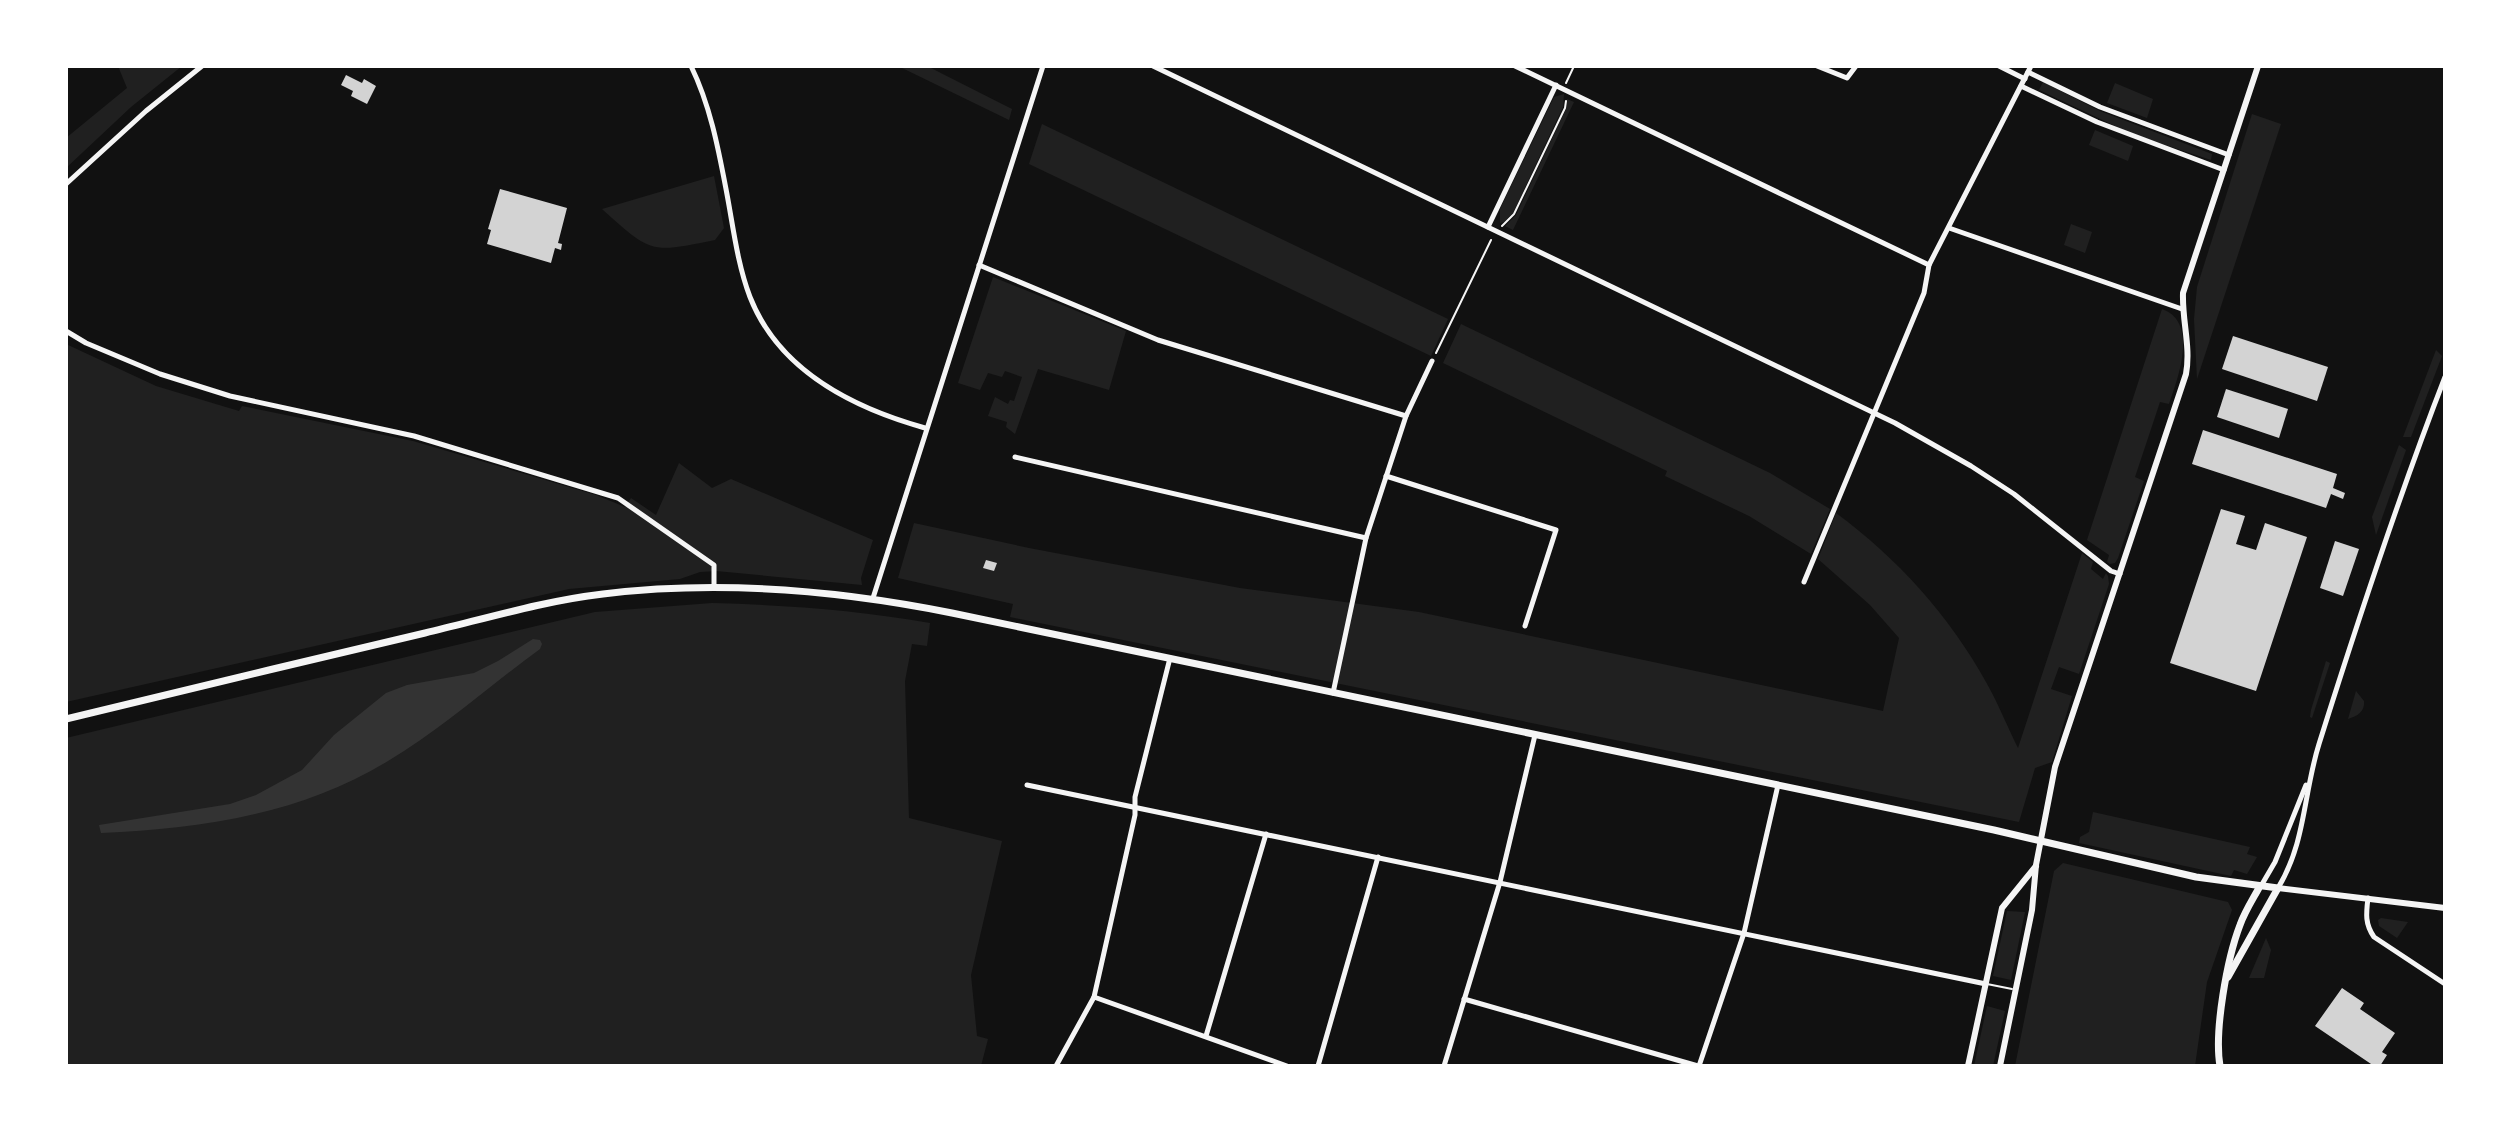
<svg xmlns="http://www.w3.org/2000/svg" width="2511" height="1132" font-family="'Times New Roman',serif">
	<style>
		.green { fill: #202020 }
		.water { fill: #333 }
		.building { fill: #d3d3d3 }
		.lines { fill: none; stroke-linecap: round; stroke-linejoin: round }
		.path { stroke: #f5f5f5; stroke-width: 2 }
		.service { stroke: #f5f5f5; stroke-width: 2 }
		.minor { stroke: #f5f5f5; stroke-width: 5 }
		.tertiary { stroke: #f5f5f5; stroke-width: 6 }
		.secondary { stroke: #f5f5f5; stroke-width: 7 }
	</style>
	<rect width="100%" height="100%" fill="#111"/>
	<g class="green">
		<path d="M118 66H182L131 107 66 168V138L127 88Z"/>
		<path d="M898 66H927L1012 109 1009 120Z"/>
		<path d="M2043 82 2100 111 2212 154 2211 160 2132 134 2039 90Z"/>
		<path d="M2115 83 2153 99 2147 118 2107 103Z"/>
		<path d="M1564 94 1563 107 1513 213 1504 222 1500 223V209L1554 97Z"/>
		<path d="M1567 99 1574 102 1513 230 1505 226 1516 215 1566 109Z"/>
		<path d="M2252 114 2281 124 2197 379 2194 319 2197 287Z"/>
		<path d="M1042 124 1448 319 1431 356 1029 164Z"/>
		<path d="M2095 130 2133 146 2128 161 2089 145Z"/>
		<path d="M714 176 724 228 715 240C650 253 652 254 602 209Z"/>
		<path d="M2071 224 2092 232 2085 253 2064 245Z"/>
		<path d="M993 277 1126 331 1109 390 1038 369 1015 434 1006 427 1007 422 988 416 995 397 1008 404 1010 400 1014 401 1022 377 1005 371 1002 377 988 373 980 390 958 383Z"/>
		<path d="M2162 309C2199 322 2178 378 2169 404L2160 402 2135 477 2144 481 2118 558 2115 563 2110 564 2107 562 2109 555 2087 540Z"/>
		<path d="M1461 324 1770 473 1830 509 1811 554 1749 516 1665 476 1667 471 1443 363Z"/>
		<path d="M66 344 156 386 239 411 242 406 413 441 596 495 625 507 631 498 656 515 679 463 712 488 731 479 873 540 861 578 862 585 716 571 700 572 680 579 569 589 66 702Z"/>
		<path d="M2436 350 2442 356 2411 437H2403Z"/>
		<path d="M2399 445 2406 450 2376 535 2372 517Z"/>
		<path d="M1836 513C1897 558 1949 615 1986 682 1998 703 2007 726 2018 748L2082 553 2093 562 2091 569 2103 579 2106 573 2108 576 2109 584 2079 674 2059 667 2051 689 2072 696 2052 762 2035 768 2019 822 1010 617 1013 604 898 578 914 523 1029 548 1240 588 1419 612 1883 711 1899 638 1870 605 1818 559Z"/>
		<path d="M712 603C786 605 857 610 930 623L927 646 912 644 905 681 909 818 1002 841 971 975 977 1036 988 1039 981 1066H66V738L595 612Z"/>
		<path d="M2326 661 2330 663 2312 718 2310 717 2311 710Z"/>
		<path d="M2356 691 2364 701C2365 712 2357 716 2348 719Z"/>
		<path d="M2093 812 2250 847 2247 854 2257 857 2247 874 2234 870 2231 876 2079 843 2080 837 2089 832Z"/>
		<path d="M2063 863 2228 902 2232 910 2207 982 2195 1066H2015L2054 871Z"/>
		<path d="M2007 911 2025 912 2011 980 1993 976Z"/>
		<path d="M2381 918 2408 922 2397 938 2379 926 2378 920Z"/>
		<path d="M2266 938 2271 950 2264 978H2249Z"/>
		<path d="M1987 1006 2005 1011 1993 1066H1974Z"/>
	</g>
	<path class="water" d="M533 639 540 640 542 644 540 649C489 686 442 729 388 761 301 814 201 829 101 833L99 825 230 804 256 795 302 770 334 735 386 693 407 685 474 673 498 661Z"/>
	<g class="building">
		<path d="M346 75 362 83 364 79 376 86 367 104 351 96 353 91 341 85Z"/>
		<path d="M500 189 567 208 558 243 562 244 561 250 555 248 551 263 487 244 491 230 488 229Z"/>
		<path d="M2233 336 2328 367 2317 401 2222 369Z"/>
		<path d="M2226 389 2288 409 2279 438 2217 417Z"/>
		<path d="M2203 430 2337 474 2333 488 2345 493 2343 499 2331 494 2326 508 2192 464Z"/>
		<path d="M2221 509 2245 516 2236 544 2256 550 2265 523 2307 537 2256 691 2170 663Z"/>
		<path d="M2335 541 2359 549 2343 596 2320 588Z"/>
		<path d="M986 560 997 563 994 571 983 568Z"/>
		<path d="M2342 988 2364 1003 2360 1009 2395 1033 2382 1052 2387 1055 2380 1066H2374L2315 1026Z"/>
	</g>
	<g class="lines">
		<g class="path">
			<path d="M1566 83 1574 66"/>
			<path d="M1502 226 1514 214 1565 108 1566 101"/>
			<path d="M1436 353 1491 240"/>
		</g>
		<path class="service" d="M1987 984 2012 989"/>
		<g class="minor">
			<path d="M691 66C710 105 718 147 726 189 733 225 737 263 750 297 779 371 853 408 925 428"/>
			<path d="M1153 66 1895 423 1971 466 2014 494 2111 571 2120 574"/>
			<path d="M1515 66 1929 265"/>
			<path d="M1817 66 1847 78 1856 66"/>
			<path d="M1999 66 2025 79"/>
			<path d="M2028 72 2100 107 2229 155"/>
			<path d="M2021 86 2097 122 2224 170"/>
			<path d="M66 184 146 111 202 66"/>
			<path d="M1488 227 1556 85"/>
			<path d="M1949 228 2182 309"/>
			<path d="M979 265 1158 340 1406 416"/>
			<path d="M66 331 86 343 160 374 230 396 414 436 618 498 714 565V588"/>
			<path d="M1015 457 1366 538"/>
			<path d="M1386 476 1556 530 1525 626"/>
			<path d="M1804 582 1924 293 1929 265 2031 66"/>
			<path d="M873 598 1043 66"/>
			<path d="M1333 693 1366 538 1406 416 1432 361"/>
			<path d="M1027 785 1986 984"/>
			<path d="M2261 886 2275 862 2306 785"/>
			<path d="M2278 888C2306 842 2303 795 2319 744 2358 620 2398 498 2445 377"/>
			<path d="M2368 898C2366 914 2365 924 2374 937L2445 984"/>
			<path d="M1094 997 1287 1066"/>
			<path d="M1464 999 1698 1066"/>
			<path d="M1206 1036 1266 834"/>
			<path d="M1056 1066 1094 997 1135 815V797L1170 658"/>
			<path d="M1318 1066 1378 857"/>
			<path d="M1444 1066 1500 882 1535 735"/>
			<path d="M1699 1066 1744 933 1778 785"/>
		</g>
		<g class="tertiary">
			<path d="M2278 888 2445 908"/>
			<path d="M1968 1066 2002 908 2036 866"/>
			<path d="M2000 1066 2032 910 2036 865 2055 767 2186 374C2191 347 2182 321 2183 293L2258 66"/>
		</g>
		<g class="secondary">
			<path d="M66 719C186 690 305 661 425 633 484 619 543 601 603 594 719 580 838 590 952 613L1994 830 2196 877 2278 888 2228 977"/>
			<path d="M2220 1066C2214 1031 2227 959 2240 925 2245 911 2253 899 2260 886"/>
		</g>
	</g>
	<rect width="2511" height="1132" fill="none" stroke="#ffffff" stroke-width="136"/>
</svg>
